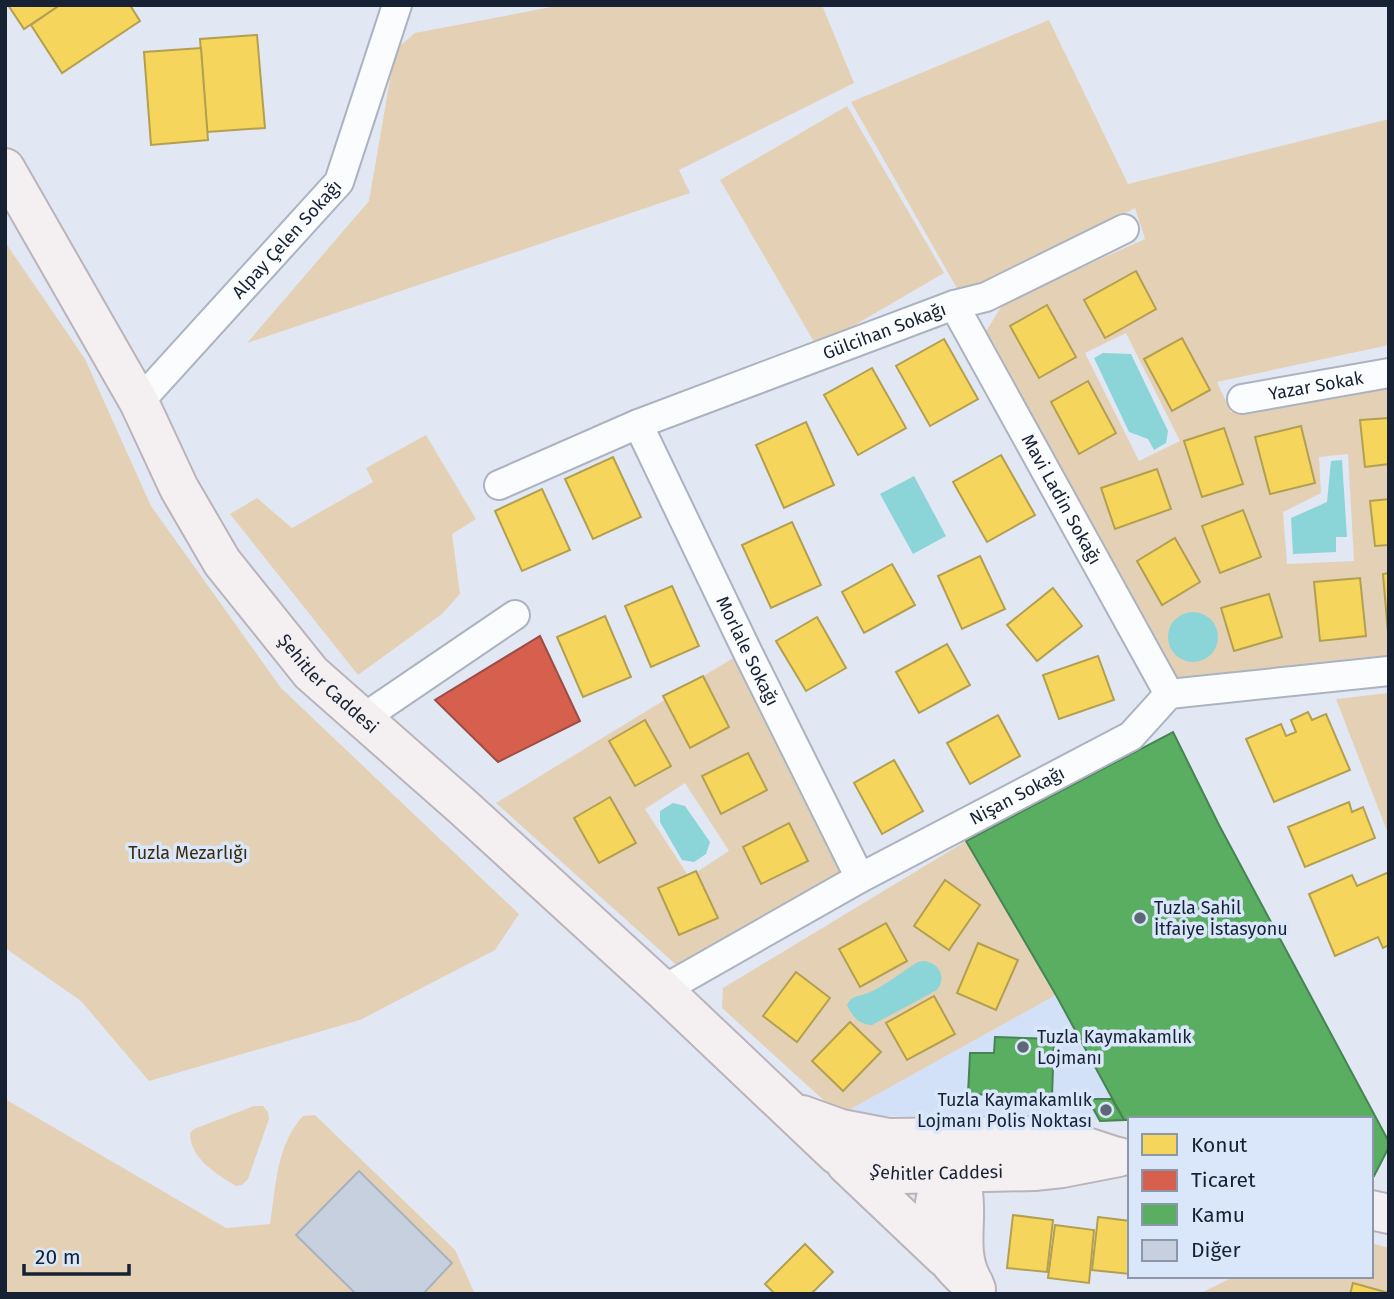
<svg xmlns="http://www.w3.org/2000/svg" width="1394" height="1299" font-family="'Fira Sans',sans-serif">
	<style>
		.built { fill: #d2e1f8 }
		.green { fill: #e4d1b5; fill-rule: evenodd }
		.water { fill: #8bd4d8 }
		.homes { fill: #f6d55c; stroke: #b39f50; stroke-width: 2 }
		.shops { fill: #d6604d; stroke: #9c4d45; stroke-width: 2 }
		.public { fill: #5aae61; stroke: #468453; stroke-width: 2 }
		.building { fill: #c6d0de; stroke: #a8b2be; stroke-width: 2 }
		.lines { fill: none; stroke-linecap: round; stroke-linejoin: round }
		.street-casing { stroke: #abb3c0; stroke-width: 32 }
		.primary-casing { stroke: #bab3b9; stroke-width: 42 }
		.street { stroke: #fafcfd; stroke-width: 28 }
		.primary { stroke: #f4eff0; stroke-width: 38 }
		.poi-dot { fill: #5d6776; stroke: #dae7fa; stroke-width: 2.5 }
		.labels { text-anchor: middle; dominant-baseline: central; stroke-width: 7; stroke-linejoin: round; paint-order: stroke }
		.street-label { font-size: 18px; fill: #162233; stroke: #dae7fa }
		.park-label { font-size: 18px; fill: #3d2b0f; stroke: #dae7fa }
		.poi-label { font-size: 18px; fill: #162233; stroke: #dae7fa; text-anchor: start }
	</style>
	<rect width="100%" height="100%" fill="#e1e8f3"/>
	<path class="built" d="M1056 995 1124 1120 840 1115Z"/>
	<g class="green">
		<path d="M562 5H822L854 83 679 170 690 193 247 343 369 201 395 50 415 33Z"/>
		<path d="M1049 20 1128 184 1389 119V345L1217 382 1231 412 1389 382V659L1176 681 985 333 1004 302 1145 239 1135 208 979 290 959 292 851 102ZM1126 333 1180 441 1139 461 1085 353ZM1348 454 1354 561 1287 564 1283 512 1321 493 1319 457Z"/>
		<path d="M847 106 944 273 817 347 720 180Z"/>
		<path d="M5 242 85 359 151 506 281 688 519 914 495 950 360 1020 149 1081 81 1001 5 948Z"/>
		<path d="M426 435 476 519 452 534 460 594 442 614 358 675 230 514 257 498 292 528 373 482 366 468Z"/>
		<path d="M733 658 845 878 682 970 496 803ZM685 783 729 851 689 877 645 809Z"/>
		<path d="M1389 693V836L1336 699Z"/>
		<path d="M966 841 1056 995 840 1115 722 1008 723 988Z"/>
		<path d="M5 1099 226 1228 270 1224C276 1187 276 1145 303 1116L315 1115 455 1250 475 1294H5Z"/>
		<path d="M254 1106H263L268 1112 269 1119 248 1179 242 1185 236 1186C217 1174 190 1159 190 1133L194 1129Z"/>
		<path d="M1371 1243 1389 1248V1294H1199L1235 1276H1371Z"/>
	</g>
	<g class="water">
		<path d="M1103 353 1131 354 1168 431 1166 443 1154 450 1148 439 1129 432 1094 358Z"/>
		<path d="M1342 460 1347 537H1336V552L1293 554 1291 518 1327 502 1331 461Z"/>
		<path d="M914 476 946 536 913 554 880 494Z"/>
		<circle cx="1193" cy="637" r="25"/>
		<path d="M673 803 685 806 710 842 706 854 694 862 682 860 660 822V811Z"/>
		<path d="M924 961C939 963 947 977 937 990L872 1025C859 1025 852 1016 847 1005 851 996 856 997 865 994 881 989 903 971 918 962Z"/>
	</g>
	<g class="homes">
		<path d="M8 5H60L24 29Z"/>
		<path d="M60 5H130L140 21 62 73 31 25Z"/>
		<path d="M257 35 265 128 207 132 200 39Z"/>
		<path d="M201 48 208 140 151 145 144 52Z"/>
		<path d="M1136 271 1156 309 1105 338 1084 300Z"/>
		<path d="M1047 305 1076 357 1039 378 1010 326Z"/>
		<path d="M1182 338 1210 390 1172 411 1144 359Z"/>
		<path d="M944 339 978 399 930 426 896 366Z"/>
		<path d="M872 368 906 428 858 455 824 395Z"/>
		<path d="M1088 381 1116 433 1079 454 1051 402Z"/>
		<path d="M1389 418V464L1365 467 1360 420Z"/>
		<path d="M806 422 834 485 784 508 756 445Z"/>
		<path d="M1301 426 1315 483 1270 494 1255 437Z"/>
		<path d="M1224 428 1243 484 1202 497 1184 441Z"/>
		<path d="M1001 455 1035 515 987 542 953 482Z"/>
		<path d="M613 457 641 517 593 539 565 479Z"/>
		<path d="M1157 469 1171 509 1115 529 1101 488Z"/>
		<path d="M542 489 570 550 522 571 495 511Z"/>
		<path d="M1389 499V545L1375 546 1370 501Z"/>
		<path d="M1243 510 1261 557 1220 573 1202 526Z"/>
		<path d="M792 522 821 585 771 608 742 545Z"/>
		<path d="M1175 538 1200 582 1162 605 1137 561Z"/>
		<path d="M980 556 1005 609 962 629 938 576Z"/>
		<path d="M892 564 915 605 864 633 842 592Z"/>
		<path d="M1389 573V633H1388L1383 574Z"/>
		<path d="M1360 578 1366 636 1320 641 1314 582Z"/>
		<path d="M672 586 699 646 651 667 625 606Z"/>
		<path d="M1053 588 1082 626 1037 661 1007 625Z"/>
		<path d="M1269 594 1282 637 1234 651 1221 608Z"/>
		<path d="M605 616 631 677 583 697 557 637Z"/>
		<path d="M817 617 846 668 806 691 776 641Z"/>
		<path d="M947 644 970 685 919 713 896 672Z"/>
		<path d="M1098 656 1114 700 1059 719 1043 675Z"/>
		<path d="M703 676 729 727 690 748 663 696Z"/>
		<path d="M1308 712 1312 720 1326 714 1350 770 1274 802 1246 739 1281 724 1286 736 1296 732 1291 720Z"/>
		<path d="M998 715 1020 756 970 784 947 743Z"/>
		<path d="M645 720 671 766 635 786 609 741Z"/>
		<path d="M748 753 767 790 721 814 702 776Z"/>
		<path d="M894 760 923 811 882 834 854 783Z"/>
		<path d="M1170 784 1243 928 1221 940 1226 949 1104 1010 1026 857Z"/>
		<path d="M610 797 636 843 599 863 574 818Z"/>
		<path d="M1349 802 1352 812 1363 807 1375 838 1305 867 1288 827Z"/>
		<path d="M789 823 808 861 761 884 743 847Z"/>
		<path d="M696 871 718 918 679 935 658 888Z"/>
		<path d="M1389 872V945L1383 948 1378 937 1335 956 1309 894 1352 875 1357 886Z"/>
		<path d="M945 880 980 905 949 950 914 926Z"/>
		<path d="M886 923 907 961 860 987 839 949Z"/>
		<path d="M978 943 1018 960 996 1010 957 993Z"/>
		<path d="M796 972 830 998 797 1042 763 1016Z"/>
		<path d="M934 996 955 1034 907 1060 886 1023Z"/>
		<path d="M850 1022 881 1052 843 1091 812 1061Z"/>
		<path d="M1013 1215 1053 1220 1047 1272 1007 1268Z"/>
		<path d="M1098 1217 1130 1221V1274L1092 1270Z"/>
		<path d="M1055 1225 1094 1230 1089 1283 1048 1278Z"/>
		<path d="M805 1244 833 1272 811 1294H775L765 1284Z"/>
		<path d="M1353 1283 1389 1293V1294H1350Z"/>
	</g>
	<path class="shops" d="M540 636 580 721 498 762 435 700Z"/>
	<g class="public">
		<path d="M1173 732 1219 825 1389 1142V1147L1374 1176 1371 1175V1119L1124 1120 1056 995 966 841Z"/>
		<path d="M995 1037 1054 1039 1052 1097 968 1094 970 1053H994Z"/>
		<path d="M1088 1099H1112L1124 1120 1100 1121Z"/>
	</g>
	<path class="building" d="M359 1171 452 1263 423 1294H356L296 1235Z"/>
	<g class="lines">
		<g class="street-casing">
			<g id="street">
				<path id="s1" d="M954 305 1169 694"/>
				<path id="s2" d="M1242 399 1389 373"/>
				<path id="s3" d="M139 402 339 182 397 5"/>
				<path id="s4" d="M638 424 748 653 860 878"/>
				<path id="s5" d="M499 485 638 424 954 305 986 297 1124 229"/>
				<path d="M362 719 515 615"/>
				<path id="s6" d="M663 990 860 878 1131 736 1169 694 1389 671"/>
			</g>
		</g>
		<g class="primary-casing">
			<g id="primary">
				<path id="s7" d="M5 168 139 402 179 488 222 562 311 673 463 807 663 990 837 1155 879 1172 902 1174 1034 1171 1062 1168 1119 1157"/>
				<path d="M802 1115 841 1129 888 1138 1036 1136 1068 1141 1114 1156"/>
				<path d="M945 1152C983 1200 948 1240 974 1284"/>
				<path d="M959 1155C931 1186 925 1226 949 1261 956 1271 967 1280 976 1289"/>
				<path d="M846 1164 944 1257"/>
				<path d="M1371 1210 1389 1214"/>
			</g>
		</g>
		<use href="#street" class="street"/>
		<use href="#primary" class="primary"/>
	</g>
	<g class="poi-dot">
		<circle cx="1140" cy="918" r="7"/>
		<circle cx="1023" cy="1047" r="7"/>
		<circle cx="1106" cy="1110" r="7"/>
	</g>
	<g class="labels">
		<g class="street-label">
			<text stroke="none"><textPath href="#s3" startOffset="220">Alpay Çelen Sokağı</textPath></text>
			<text stroke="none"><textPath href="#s5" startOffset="415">Gülcihan Sokağı</textPath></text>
			<text stroke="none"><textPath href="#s2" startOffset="75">Yazar Sokak</textPath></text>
			<text stroke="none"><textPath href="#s1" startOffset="222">Mavi Ladin Sokağı</textPath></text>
			<text stroke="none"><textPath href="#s4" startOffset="252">Morlale Sokağı</textPath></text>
			<text stroke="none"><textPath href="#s7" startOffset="612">Şehitler Caddesi</textPath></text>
			<text stroke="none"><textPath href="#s6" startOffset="404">Nişan Sokağı</textPath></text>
			<text stroke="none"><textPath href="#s7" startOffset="1409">Şehitler Caddesi</textPath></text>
		</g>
		<g class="park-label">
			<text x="188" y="853">Tuzla Mezarlığı</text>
		</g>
		<g class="poi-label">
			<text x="1154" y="908">Tuzla Sahil<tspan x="1154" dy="21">İtfaiye İstasyonu</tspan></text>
			<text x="1037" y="1037">Tuzla Kaymakamlık<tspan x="1037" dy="21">Lojmanı</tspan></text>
			<text x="1092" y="1100" text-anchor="end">Tuzla Kaymakamlık<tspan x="1092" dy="21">Lojmanı Polis Noktası</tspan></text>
		</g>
	</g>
	<rect width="1394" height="1299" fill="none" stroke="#162233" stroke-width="14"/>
	<rect x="1128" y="1117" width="245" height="161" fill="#dae7fa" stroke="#8c98aa" stroke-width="2"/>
	<rect x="1142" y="1134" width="35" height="21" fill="#f6d55c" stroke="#8c98aa" stroke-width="2"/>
	<text x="1191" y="1152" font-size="21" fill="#162233">Konut</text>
	<rect x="1142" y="1170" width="35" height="21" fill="#d6604d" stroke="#8c98aa" stroke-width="2"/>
	<text x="1191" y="1187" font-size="21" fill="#162233">Ticaret</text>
	<rect x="1142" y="1204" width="35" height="21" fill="#5aae61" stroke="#8c98aa" stroke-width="2"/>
	<text x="1191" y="1222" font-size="21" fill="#162233">Kamu</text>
	<rect x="1142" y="1240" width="35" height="21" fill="#c6d0de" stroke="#8c98aa" stroke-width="2"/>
	<text x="1191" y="1257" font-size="21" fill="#162233">Diğer</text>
	<path d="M24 1264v10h105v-10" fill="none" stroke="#162233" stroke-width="3.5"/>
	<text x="35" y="1264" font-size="21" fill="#162233" stroke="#dae7fa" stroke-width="5" paint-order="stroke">20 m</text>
</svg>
